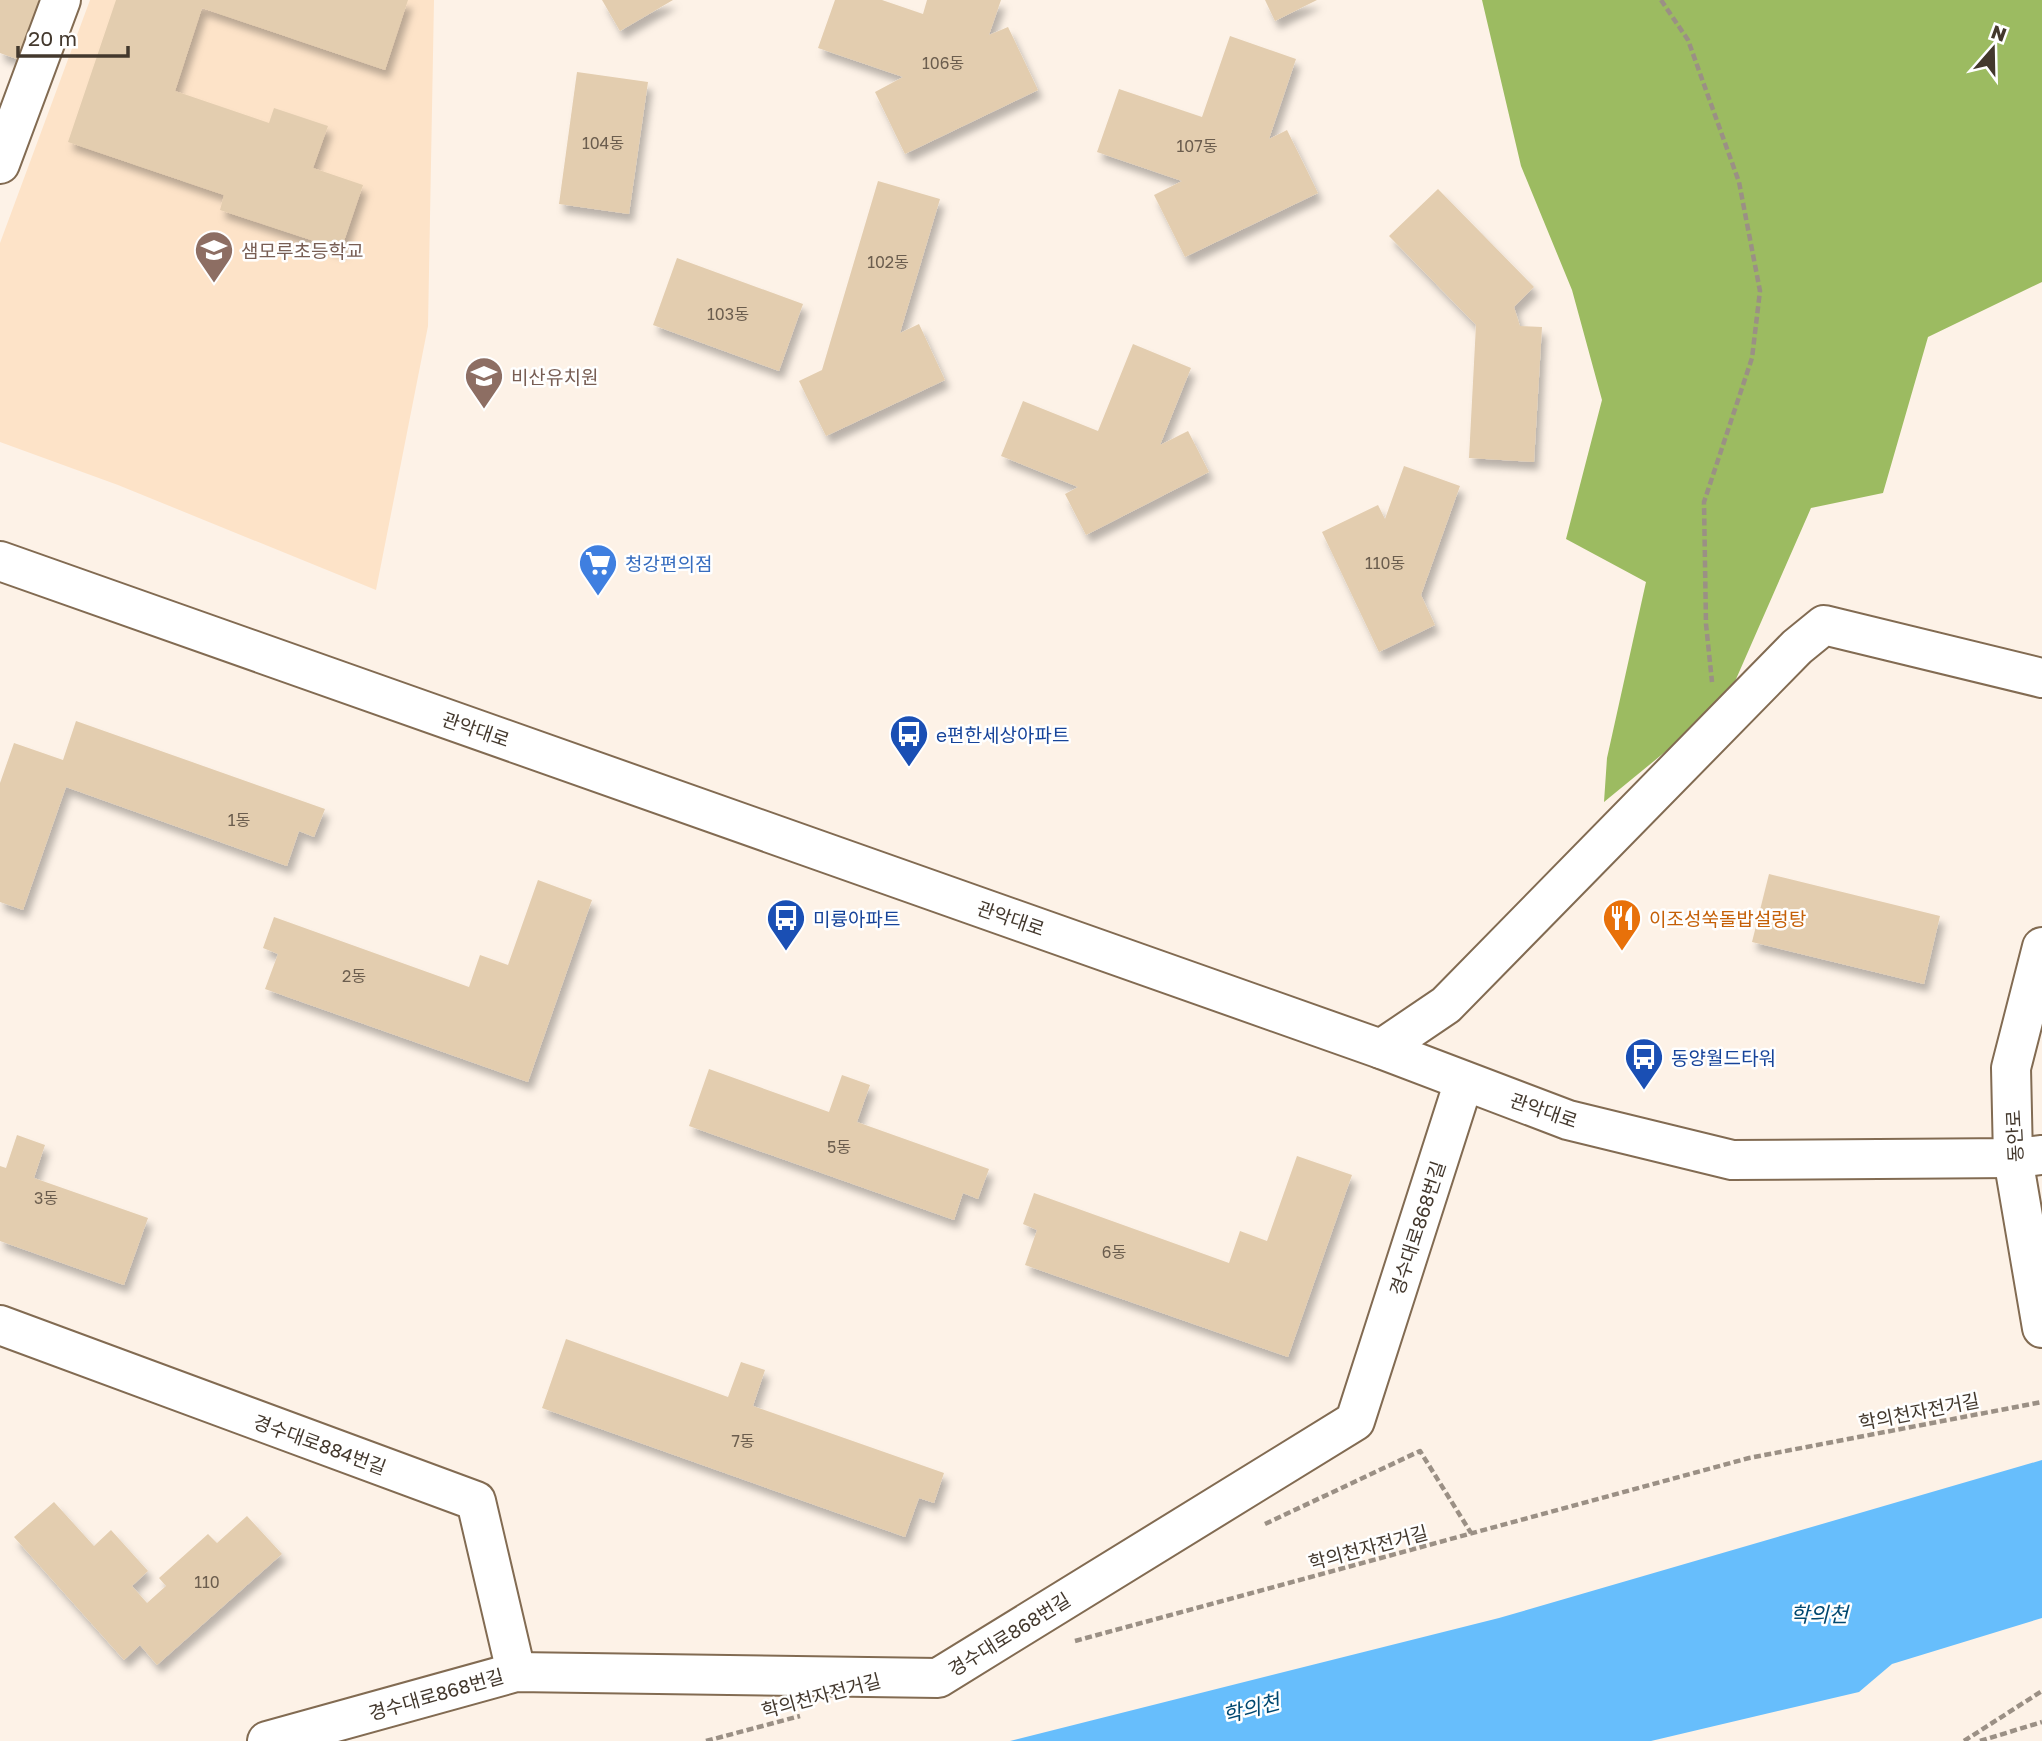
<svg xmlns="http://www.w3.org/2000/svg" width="2042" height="1741" font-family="'Golos Text','Noto Sans KR',sans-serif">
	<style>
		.built { fill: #fde3c8 }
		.forest { fill: #9cbb61 }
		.water { fill: #67befc }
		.building { fill: #e3cdaf; filter: url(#shadow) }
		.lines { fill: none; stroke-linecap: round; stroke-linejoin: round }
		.minor-casing { stroke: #826b52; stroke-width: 42 }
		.major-casing { stroke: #826b52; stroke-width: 42 }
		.path { stroke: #9b9085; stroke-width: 4.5; stroke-dasharray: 7 3.5; stroke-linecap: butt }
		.minor { stroke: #fff; stroke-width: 38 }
		.major { stroke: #fff; stroke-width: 38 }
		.labels { text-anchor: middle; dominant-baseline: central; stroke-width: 5; stroke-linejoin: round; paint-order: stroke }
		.number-label { font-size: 16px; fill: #6b5d4e }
		.education-label { font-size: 19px; fill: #785e54; stroke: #fff; text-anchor: start }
		.shop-label { font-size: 19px; fill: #366cbe; stroke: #fff; text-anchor: start }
		.street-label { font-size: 19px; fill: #43382d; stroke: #fff }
		.transit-label { font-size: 19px; fill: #164399; stroke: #fff; text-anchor: start }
		.food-label { font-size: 19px; fill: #c56008; stroke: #fff; text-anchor: start }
		.water-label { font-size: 21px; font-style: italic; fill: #004870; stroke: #fff }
	</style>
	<defs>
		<filter id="shadow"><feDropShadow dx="4.5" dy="8" stdDeviation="3.5" flood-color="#0004"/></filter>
	</defs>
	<rect width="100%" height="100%" fill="#fdf2e7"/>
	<path class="built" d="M90 0H434L428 326 376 590 118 485 0 442V243Z"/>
	<path class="forest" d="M1482 0H2042V282L1928 337 1883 493 1811 508 1726 702 1604 802 1607 758 1646 582 1566 539 1602 400 1572 290 1521 166Z"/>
	<path class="water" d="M2042 1460V1618L1892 1664 1859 1692 1651 1741H1010L1499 1618Z"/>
	<g class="building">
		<path d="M0 0H37L46 3 25 62 0 53Z"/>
		<path d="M116 0H408L385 70 202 8 175 91 269 123 274 108 328 126 313 168 363 185 341 250 220 210 224 195 68 142Z"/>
		<path d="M602 0H673L620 31Z"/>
		<path d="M835 0H882L923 14 927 0H1001L989 35 1008 27 1038 90 905 154 875 92 903 77 818 48Z"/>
		<path d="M1265 0H1317L1275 21Z"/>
		<path d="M1230 36 1296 59 1269 139 1287 130 1318 193 1185 257 1154 195 1182 181 1097 152 1119 89 1202 117Z"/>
		<path d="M577 72 648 82 629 214 559 204Z"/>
		<path d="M878 181 940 199 900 333 919 324 945 380 826 436 799 381 822 370Z"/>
		<path d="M1438 189 1534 287 1514 307 1520 326 1542 327 1534 462 1469 458 1476 325 1389 236Z"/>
		<path d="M677 258 803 304 779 371 653 325Z"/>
		<path d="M1133 344 1191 368 1160 445 1188 431 1209 472 1086 535 1065 494 1078 487 1001 456 1023 401 1098 431Z"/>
		<path d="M1404 466 1460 486 1421 595 1435 625 1379 652 1322 532 1378 505 1385 519Z"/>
		<path d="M76 721 325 809 314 837 299 831 287 866 66 787 23 910 0 902V783L14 743 63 760Z"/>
		<path d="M1769 874 1940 916 1924 984 1752 942Z"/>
		<path d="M538 880 592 900 528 1082 265 989 278 954 263 948 274 917 469 987 480 955 508 965Z"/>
		<path d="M709 1069 829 1112 842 1075 870 1085 857 1122 989 1169 978 1199 963 1193 954 1220 689 1126Z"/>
		<path d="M17 1135 45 1145 34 1178 148 1218 124 1285 0 1241V1166L6 1168Z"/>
		<path d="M1297 1156 1352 1175 1288 1357 1025 1265 1037 1230 1023 1224 1034 1193 1229 1263 1240 1231 1267 1241Z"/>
		<path d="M566 1339 728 1397 741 1362 765 1370 753 1406 944 1473 934 1503 919 1498 905 1537 542 1408Z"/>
		<path d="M54 1502 94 1546 111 1530 148 1571 132 1586 147 1603 166 1586 159 1578 208 1534 217 1543 247 1516 282 1554 157 1665 140 1645 124 1660 14 1537Z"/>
	</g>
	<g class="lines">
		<g class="minor-casing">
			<g id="minor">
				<path d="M0 164 61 0"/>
				<path d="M2042 947 2011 1068 2013 1158 2042 1328"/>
				<path d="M1381 1049 1446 1005 1797 647 1824 625 2042 678"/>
				<path d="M0 1325 476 1501 516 1672"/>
				<path d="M267 1741 516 1672 938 1678 1355 1421 1464 1081"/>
			</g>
		</g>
		<g class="major-casing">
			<path id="major" d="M0 561 1381 1049 1568 1120 1732 1160 2013 1158 2042 1155"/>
		</g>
		<g class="path">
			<path d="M1661 0 1688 40 1739 182 1760 291 1752 358 1704 502 1706 624 1712 682"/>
			<path d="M1265 1524 1420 1451 1471 1533"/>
			<path d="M1075 1641 1749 1458 2042 1402"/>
			<path d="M706 1741 800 1716"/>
			<path d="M1964 1741 2042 1691"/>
			<path d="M1980 1741 2042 1722"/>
		</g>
		<use href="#minor" class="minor"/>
		<use href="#major" class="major"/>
	</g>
	<defs>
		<g id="school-pin" transform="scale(2.0125)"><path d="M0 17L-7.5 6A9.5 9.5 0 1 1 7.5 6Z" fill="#8d6e63" stroke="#fff"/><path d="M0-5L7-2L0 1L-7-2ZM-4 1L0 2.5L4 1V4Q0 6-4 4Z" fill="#fff"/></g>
		<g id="supermarket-pin" transform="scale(2.0125)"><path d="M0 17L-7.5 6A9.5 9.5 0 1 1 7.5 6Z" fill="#3f7fe0" stroke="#fff"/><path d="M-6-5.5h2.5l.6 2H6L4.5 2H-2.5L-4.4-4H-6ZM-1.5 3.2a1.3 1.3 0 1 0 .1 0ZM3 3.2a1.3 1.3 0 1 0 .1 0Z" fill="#fff"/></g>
		<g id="bus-pin" transform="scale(2.0125)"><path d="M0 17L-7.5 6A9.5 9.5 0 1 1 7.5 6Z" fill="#1a4fb4" stroke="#fff"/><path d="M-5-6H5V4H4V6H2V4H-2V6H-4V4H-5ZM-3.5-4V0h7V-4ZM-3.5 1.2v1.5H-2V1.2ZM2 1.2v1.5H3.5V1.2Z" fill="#fff"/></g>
		<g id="restaurant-pin" transform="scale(2.0125)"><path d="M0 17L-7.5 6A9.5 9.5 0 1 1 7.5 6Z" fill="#e8710a" stroke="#fff"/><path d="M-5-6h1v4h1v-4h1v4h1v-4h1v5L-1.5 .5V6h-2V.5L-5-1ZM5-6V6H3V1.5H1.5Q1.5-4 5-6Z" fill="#fff"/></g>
	</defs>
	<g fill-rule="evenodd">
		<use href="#school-pin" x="214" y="250"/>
		<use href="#school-pin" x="484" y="376"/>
		<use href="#supermarket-pin" x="598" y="563"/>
		<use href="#bus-pin" x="909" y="734"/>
		<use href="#bus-pin" x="786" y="918"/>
		<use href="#restaurant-pin" x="1622" y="918"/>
		<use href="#bus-pin" x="1644" y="1057"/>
	</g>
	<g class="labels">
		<g class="number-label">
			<text x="943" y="63">106동</text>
			<text x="603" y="143">104동</text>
			<text x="1197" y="146">107동</text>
			<text x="888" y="262">102동</text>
			<text x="728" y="314">103동</text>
			<text x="1385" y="563">110동</text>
			<text x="239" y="820">1동</text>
			<text x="354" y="976">2동</text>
			<text x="839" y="1147">5동</text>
			<text x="46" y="1198">3동</text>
			<text x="1114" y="1252">6동</text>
			<text x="743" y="1441">7동</text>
			<text x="207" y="1582">110</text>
		</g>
		<g class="education-label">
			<text x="241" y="250">샘모루초등학교</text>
			<text x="511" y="376">비산유치원</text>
		</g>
		<g class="shop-label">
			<text x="625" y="563">청강편의점</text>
		</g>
		<g class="street-label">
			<text transform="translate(476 729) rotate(19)">관악대로</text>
			<text transform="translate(1011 918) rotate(19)">관악대로</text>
			<text transform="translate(1544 1110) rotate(19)">관악대로</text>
			<text transform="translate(2014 1136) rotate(-93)">동안로</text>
			<text transform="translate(1417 1228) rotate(-72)">경수대로868번길</text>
			<text transform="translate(1919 1411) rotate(-11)">학의천자전거길</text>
			<text transform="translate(320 1444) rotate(20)">경수대로884번길</text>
			<text transform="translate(1368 1547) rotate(-15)">학의천자전거길</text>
			<text transform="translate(1009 1634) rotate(-32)">경수대로868번길</text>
			<text transform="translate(436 1694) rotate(-16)">경수대로868번길</text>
			<text transform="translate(821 1695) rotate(-15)">학의천자전거길</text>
		</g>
		<g class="transit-label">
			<text x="936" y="734">e편한세상아파트</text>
			<text x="813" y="918">미륭아파트</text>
			<text x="1671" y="1057">동양월드타워</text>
		</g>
		<g class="food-label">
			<text x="1649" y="918">이조성쑥돌밥설렁탕</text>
		</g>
		<g class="water-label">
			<text x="1819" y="1614">학의천</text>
			<text transform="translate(1251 1708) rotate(-15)">학의천</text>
		</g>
	</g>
	<g transform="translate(1993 49) rotate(20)" stroke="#ffffff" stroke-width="5" paint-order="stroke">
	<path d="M0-5L12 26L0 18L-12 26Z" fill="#43382d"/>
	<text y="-10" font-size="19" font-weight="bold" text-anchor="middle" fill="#43382d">N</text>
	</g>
	<path d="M18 46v10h110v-10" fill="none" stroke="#43382d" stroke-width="3.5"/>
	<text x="28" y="46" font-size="21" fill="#43382d" stroke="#ffffff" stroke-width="5" paint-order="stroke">20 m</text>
</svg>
